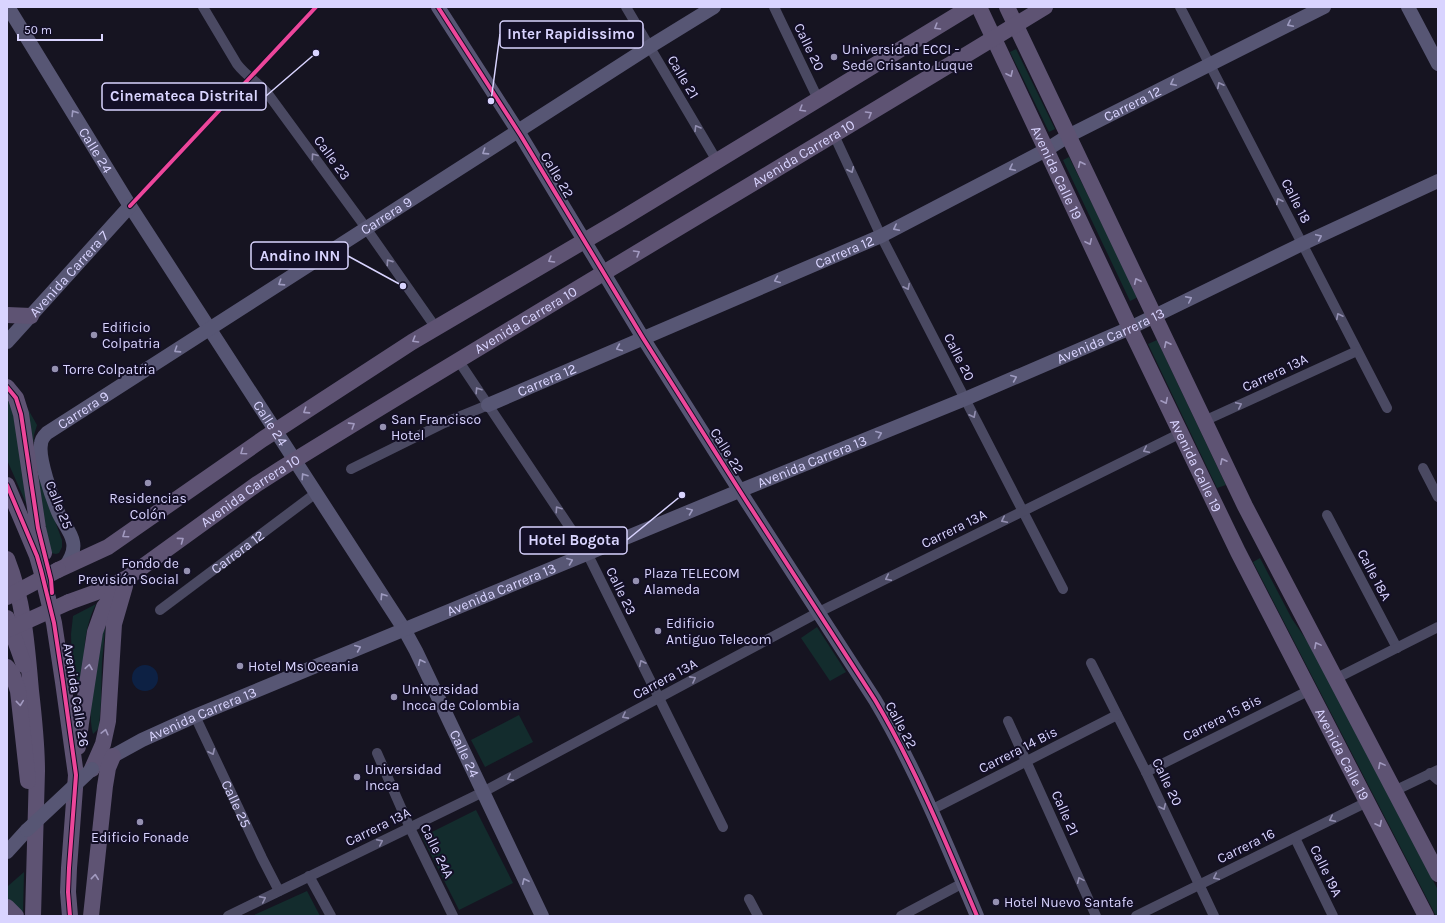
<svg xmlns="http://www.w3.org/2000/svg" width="1445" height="923" font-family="Karla,sans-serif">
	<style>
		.green { fill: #132c2d }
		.water { fill: #0d2144 }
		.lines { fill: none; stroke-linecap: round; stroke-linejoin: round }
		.street { stroke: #4a4962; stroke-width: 10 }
		.secondary { stroke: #575674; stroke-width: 14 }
		.primary { stroke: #5e5373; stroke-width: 16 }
		.secondary-bridge { stroke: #575674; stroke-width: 14 }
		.primary-bridge { stroke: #5e5373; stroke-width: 16 }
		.cycleway-casing { stroke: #130f26; stroke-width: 6 }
		.cycleway { stroke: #ed469a; stroke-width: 4 }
		.oneway { stroke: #9e9bc0 }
		.oneway2 { stroke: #a29ac0 }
		.oneway3 { stroke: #928eb0 }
		.poi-dot { fill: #9591b1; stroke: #130f26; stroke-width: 1.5 }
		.labels { text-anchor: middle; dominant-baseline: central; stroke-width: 4; stroke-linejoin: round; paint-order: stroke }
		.street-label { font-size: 14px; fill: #d9d4ff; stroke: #130f26 }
		.poi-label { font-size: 14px; fill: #d9d4ff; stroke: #130f26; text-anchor: start }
		.leader { fill: none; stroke: #d9d4ff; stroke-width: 1.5 }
		.callout-dot { fill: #d9d4ff; stroke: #130f26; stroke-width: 1.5 }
		.callout { fill: #130f26; stroke: #d9d4ff; stroke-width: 1.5 }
		.callout-label { font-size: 15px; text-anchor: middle; font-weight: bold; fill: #d9d4ff }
	</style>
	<rect width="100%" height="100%" fill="#161421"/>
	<g class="green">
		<path d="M1016 49 1055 129 1049 132 1010 52Z"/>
		<path d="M1069 157 1138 297 1130 301 1063 160Z"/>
		<path d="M1157 340 1226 485 1217 488 1148 344Z"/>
		<path d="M16 388 37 425 34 435 33 446 48 502 62 540V547L59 553 56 554 51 553Z"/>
		<path d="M7 394 10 397 33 519 7 460Z"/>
		<path d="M1260 558 1292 619 1312 648 1438 890V916H1436L1253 562Z"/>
		<path d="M96 604C82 631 84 662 83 692L78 690 72 667 71 634 73 616Z"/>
		<path d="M106 620 102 662 101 701 99 728 93 734C86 706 96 648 106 620Z"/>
		<path d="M817 627 846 672 830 681 801 638Z"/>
		<path d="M519 715 533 742 485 767 471 740Z"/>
		<path d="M476 810 513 883 459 910 422 837Z"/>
		<path d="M24 872 23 915 7 899V889L8 886Z"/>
		<path d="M307 891 320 916H252Z"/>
	</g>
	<circle class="water" cx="145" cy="678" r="13"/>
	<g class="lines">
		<g class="street">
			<path d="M203 7 237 64C246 76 259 83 268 94L361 221 436 328"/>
			<path d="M626 7 717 161"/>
			<path d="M774 7 818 99"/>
			<path d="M1180 7 1387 408"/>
			<path d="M834 135 881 236 1063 589"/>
			<path d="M458 360 587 553 723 827"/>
			<path d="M1204 421 1357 351"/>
			<path d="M1423 468 1438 497"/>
			<path d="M351 469 444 423 488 405"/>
			<path d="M1327 515 1397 648"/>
			<path id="s1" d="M160 610 316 493"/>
			<path d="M1091 663 1146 772 1214 916"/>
			<path d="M1335 679 1438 627"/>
			<path id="s2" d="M195 716 262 858 279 891"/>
			<path d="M1008 721 1096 916"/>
			<path d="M377 753 410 828 453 916"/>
			<path d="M1146 772 1310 690"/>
			<path d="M1430 773 1438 780"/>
			<path d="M1394 791 1438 770"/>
			<path d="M931 810 1117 715"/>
			<path d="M1295 838 1333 916"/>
			<path d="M309 876 331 916"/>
			<path d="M749 899 758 916"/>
			<path d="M228 916 483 792 819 612 1181 433"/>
			<path d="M901 916 963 883"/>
			<path d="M1136 916 1367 802"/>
		</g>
		<g class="secondary">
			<path id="s3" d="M8 7 130 206 404 629 416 651 542 916"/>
			<path d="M438 7 521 136 643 338 745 499 875 700C916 769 946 843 977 916"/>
			<path d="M1408 7 1438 64"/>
			<path id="s4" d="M7 342 130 206"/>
			<path id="s5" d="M488 405 881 236 1046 150 1068 136 1324 7"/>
			<path id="s6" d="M65 567C70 560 75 551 73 542 71 531 62 522 58 512 52 497 38 458 41 444 41 440 44 436 47 433L649 47 714 7"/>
			<path id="s7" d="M104 761 142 740 195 716 739 491 965 399 1130 328 1302 244 1438 181"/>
			<path d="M7 852 27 830"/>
		</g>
		<g class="primary">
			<path id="s8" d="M979 7 1130 328 1238 552 1426 916"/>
			<path d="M1007 7 1245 506 1438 874"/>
			<path d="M7 315 31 316"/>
			<path d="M7 387 16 398 21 414 38 528 44 553"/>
			<path d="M7 485 37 556 41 570 54 623 63 682 76 775 69 868 68 892 70 916"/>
			<path d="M7 559C24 602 27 645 31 691 34 717 37 744 37 771L33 916"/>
			<path d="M58 570 108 547 263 439 412 342 620 220 970 7"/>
			<path id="s9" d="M69 602 105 589 127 578 257 484 282 468C535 312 791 162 1045 7"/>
			<path d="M7 618 24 665"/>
			<path d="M7 667 12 673 18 691 28 781"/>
			<path d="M78 747 81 723 95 632 104 607 124 582"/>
			<path d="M92 769 103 744 108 721 114 624 125 586"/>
			<path d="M7 907 16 916"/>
			<path d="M91 916 105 786 108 768 113 756"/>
		</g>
		<path class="secondary-bridge" d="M27 830 92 769"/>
		<g class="primary-bridge">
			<path d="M7 597 58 570"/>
			<path d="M7 630 69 602"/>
		</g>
		<g class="cycleway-casing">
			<g id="cycleway">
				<path d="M438 7 521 136 643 338 745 499 875 700C916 769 946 843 977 916"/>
				<path d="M130 206 316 7"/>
				<path d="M7 387 16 398 21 414 38 528 51 580 52 593"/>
				<path d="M7 485 37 556 41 570 54 623 63 682 76 775 69 868 68 892 70 916"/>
			</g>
		</g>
		<use href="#cycleway" class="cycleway"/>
	</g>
	<defs><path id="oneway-chevron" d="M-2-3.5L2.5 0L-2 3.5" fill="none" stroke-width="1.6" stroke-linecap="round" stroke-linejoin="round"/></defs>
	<g class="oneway">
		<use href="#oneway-chevron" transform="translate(1290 24) rotate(153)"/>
		<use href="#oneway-chevron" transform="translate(1173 83) rotate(153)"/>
		<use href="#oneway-chevron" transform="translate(74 113) rotate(-122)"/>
		<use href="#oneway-chevron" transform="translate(485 152) rotate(147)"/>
		<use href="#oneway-chevron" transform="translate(1012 168) rotate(153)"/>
		<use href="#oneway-chevron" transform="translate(896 228) rotate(153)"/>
		<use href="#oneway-chevron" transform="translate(1319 237) rotate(-25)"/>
		<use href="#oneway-chevron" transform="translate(777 280) rotate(157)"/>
		<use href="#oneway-chevron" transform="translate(281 283) rotate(147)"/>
		<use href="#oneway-chevron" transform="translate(1189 299) rotate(-26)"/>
		<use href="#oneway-chevron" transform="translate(619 348) rotate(157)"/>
		<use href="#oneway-chevron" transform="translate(177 350) rotate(147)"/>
		<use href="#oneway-chevron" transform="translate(1014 378) rotate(-23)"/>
		<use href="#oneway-chevron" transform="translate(879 434) rotate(-22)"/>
		<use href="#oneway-chevron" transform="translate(304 476) rotate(-123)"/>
		<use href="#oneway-chevron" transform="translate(690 511) rotate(-22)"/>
		<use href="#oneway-chevron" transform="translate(570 561) rotate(-22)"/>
		<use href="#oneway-chevron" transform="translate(383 596) rotate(-123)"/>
		<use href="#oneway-chevron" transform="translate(358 648) rotate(-23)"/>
		<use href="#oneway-chevron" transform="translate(421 662) rotate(-115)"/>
		<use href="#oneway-chevron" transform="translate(525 881) rotate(-115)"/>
	</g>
	<g class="oneway2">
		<use href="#oneway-chevron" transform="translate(937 27) rotate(149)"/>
		<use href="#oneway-chevron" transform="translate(1010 74) rotate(65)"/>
		<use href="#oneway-chevron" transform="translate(802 109) rotate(149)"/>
		<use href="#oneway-chevron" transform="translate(869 114) rotate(-31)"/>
		<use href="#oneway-chevron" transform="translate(1081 164) rotate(-115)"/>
		<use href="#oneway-chevron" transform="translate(1089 242) rotate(65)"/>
		<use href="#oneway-chevron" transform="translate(637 253) rotate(-31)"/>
		<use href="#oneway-chevron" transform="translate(551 260) rotate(149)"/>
		<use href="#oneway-chevron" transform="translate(1137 281) rotate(-115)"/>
		<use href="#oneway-chevron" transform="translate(415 340) rotate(149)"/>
		<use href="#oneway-chevron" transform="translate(1167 344) rotate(-116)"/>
		<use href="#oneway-chevron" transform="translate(1165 401) rotate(64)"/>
		<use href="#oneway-chevron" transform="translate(306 411) rotate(147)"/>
		<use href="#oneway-chevron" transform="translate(352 425) rotate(-32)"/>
		<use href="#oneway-chevron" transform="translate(243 452) rotate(145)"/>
		<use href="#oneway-chevron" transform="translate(1223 461) rotate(-116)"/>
		<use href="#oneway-chevron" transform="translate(125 535) rotate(145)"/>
		<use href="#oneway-chevron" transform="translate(181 540) rotate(-36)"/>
		<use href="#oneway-chevron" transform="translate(1317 645) rotate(-118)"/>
		<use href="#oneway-chevron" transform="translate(89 667) rotate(-81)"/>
		<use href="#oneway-chevron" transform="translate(20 703) rotate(84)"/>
		<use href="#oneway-chevron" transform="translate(105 732) rotate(-76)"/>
		<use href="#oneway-chevron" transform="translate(1381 765) rotate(-118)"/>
		<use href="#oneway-chevron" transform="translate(1379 824) rotate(63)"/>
		<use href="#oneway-chevron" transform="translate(95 877) rotate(-84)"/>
	</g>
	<g class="oneway3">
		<use href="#oneway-chevron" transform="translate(1220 85) rotate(-117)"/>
		<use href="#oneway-chevron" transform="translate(697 128) rotate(-121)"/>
		<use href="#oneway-chevron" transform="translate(314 156) rotate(-126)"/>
		<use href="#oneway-chevron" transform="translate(851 170) rotate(65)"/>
		<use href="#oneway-chevron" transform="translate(1279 201) rotate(-117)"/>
		<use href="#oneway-chevron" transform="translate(389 262) rotate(-125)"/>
		<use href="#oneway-chevron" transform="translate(907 287) rotate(63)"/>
		<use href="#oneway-chevron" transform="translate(1339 316) rotate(-117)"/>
		<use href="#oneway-chevron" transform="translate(478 390) rotate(-123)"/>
		<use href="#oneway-chevron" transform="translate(1239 405) rotate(-25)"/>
		<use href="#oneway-chevron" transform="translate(973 415) rotate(63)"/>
		<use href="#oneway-chevron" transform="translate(1146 450) rotate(154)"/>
		<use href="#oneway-chevron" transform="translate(558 509) rotate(-124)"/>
		<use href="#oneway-chevron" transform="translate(1004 520) rotate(154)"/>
		<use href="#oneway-chevron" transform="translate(888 578) rotate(154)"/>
		<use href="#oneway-chevron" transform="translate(642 663) rotate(-116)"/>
		<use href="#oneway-chevron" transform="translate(693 679) rotate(-28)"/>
		<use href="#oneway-chevron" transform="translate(625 716) rotate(152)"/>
		<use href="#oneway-chevron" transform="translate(212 752) rotate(65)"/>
		<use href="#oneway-chevron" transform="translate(510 778) rotate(152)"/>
		<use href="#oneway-chevron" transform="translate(1163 807) rotate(65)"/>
		<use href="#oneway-chevron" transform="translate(1332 819) rotate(154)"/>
		<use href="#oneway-chevron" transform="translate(380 842) rotate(-26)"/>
		<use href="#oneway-chevron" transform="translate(1216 877) rotate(154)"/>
		<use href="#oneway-chevron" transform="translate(1080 880) rotate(-114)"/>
		<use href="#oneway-chevron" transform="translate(263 899) rotate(-26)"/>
	</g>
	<g class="poi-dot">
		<circle cx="834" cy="57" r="4"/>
		<circle cx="94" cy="335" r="4"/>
		<circle cx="55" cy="369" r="4"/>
		<circle cx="383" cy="427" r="4"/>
		<circle cx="148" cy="483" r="4"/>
		<circle cx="187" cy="571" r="4"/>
		<circle cx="636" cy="581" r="4"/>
		<circle cx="658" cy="631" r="4"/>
		<circle cx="240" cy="666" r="4"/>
		<circle cx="394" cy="697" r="4"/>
		<circle cx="357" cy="777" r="4"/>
		<circle cx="140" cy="822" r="4"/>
		<circle cx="996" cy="902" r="4"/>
	</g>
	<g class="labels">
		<g class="street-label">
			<text transform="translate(809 47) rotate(64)">Calle 20</text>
			<text transform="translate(683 77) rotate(59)">Calle 21</text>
			<text stroke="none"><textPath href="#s5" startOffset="712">Carrera 12</textPath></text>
			<text stroke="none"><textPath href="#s3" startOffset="168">Calle 24</textPath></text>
			<text stroke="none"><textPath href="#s9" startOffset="862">Avenida Carrera 10</textPath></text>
			<text transform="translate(332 158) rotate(54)">Calle 23</text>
			<text stroke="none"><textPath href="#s8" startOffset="183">Avenida Calle 19</textPath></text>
			<text transform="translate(557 175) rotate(59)">Calle 22</text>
			<text transform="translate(1296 201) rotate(63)">Calle 18</text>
			<text stroke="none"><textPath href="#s6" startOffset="547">Carrera 9</textPath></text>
			<text stroke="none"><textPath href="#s5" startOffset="388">Carrera 12</textPath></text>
			<text stroke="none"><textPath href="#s4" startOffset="92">Avenida Carrera 7</textPath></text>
			<text stroke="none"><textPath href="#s9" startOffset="538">Avenida Carrera 10</textPath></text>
			<text stroke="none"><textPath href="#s7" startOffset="1093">Avenida Carrera 13</textPath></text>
			<text transform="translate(959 357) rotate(63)">Calle 20</text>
			<text transform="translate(1275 373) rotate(-25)">Carrera 13A</text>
			<text stroke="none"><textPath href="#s5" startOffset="64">Carrera 12</textPath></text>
			<text stroke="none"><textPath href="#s6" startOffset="187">Carrera 9</textPath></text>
			<text stroke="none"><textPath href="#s3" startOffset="492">Calle 24</textPath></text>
			<text transform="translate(727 451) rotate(58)">Calle 22</text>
			<text stroke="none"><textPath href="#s7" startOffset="769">Avenida Carrera 13</textPath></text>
			<text stroke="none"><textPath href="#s8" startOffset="507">Avenida Calle 19</textPath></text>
			<text stroke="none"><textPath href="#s9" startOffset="214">Avenida Carrera 10</textPath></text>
			<text transform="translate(59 505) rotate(68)">Calle 25</text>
			<text transform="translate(954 529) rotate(-26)">Carrera 13A</text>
			<text stroke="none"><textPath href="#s1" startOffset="97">Carrera 12</textPath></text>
			<text transform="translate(1374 575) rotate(62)">Calle 18A</text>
			<text stroke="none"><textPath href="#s7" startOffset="433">Avenida Carrera 13</textPath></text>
			<text transform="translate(621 591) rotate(64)">Calle 23</text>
			<text transform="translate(665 679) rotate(-28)">Carrera 13A</text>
			<text transform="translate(76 695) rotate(81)">Avenida Calle 26</text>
			<text stroke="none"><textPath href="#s7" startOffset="109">Avenida Carrera 13</textPath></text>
			<text transform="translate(1222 718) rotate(-27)">Carrera 15 Bis</text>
			<text transform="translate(901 725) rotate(62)">Calle 22</text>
			<text transform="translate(1018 750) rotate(-27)">Carrera 14 Bis</text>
			<text stroke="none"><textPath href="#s3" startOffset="876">Calle 24</textPath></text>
			<text stroke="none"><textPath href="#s8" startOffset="831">Avenida Calle 19</textPath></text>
			<text transform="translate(1167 782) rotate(64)">Calle 20</text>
			<text stroke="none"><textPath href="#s2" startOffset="97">Calle 25</textPath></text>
			<text transform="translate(1065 813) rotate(66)">Calle 21</text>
			<text transform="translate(378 827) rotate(-26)">Carrera 13A</text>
			<text transform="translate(1246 846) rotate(-26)">Carrera 16</text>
			<text transform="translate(437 851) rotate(64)">Calle 24A</text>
			<text transform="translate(1326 871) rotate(64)">Calle 19A</text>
		</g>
		<g class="poi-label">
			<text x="842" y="49">Universidad ECCI -<tspan x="842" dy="16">Sede Crisanto Luque</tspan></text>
			<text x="102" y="327">Edificio<tspan x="102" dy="16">Colpatria</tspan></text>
			<text x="63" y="369">Torre Colpatria</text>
			<text x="391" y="419">San Francisco<tspan x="391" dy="16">Hotel</tspan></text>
			<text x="148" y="498" text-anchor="middle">Residencias<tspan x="148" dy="16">Colón</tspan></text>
			<text x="179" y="563" text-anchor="end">Fondo de<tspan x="179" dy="16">Previsión Social</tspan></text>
			<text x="644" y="573">Plaza TELECOM<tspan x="644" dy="16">Alameda</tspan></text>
			<text x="666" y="623">Edificio<tspan x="666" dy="16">Antiguo Telecom</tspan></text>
			<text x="248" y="666">Hotel Ms Oceania</text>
			<text x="402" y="689">Universidad<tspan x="402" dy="16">Incca de Colombia</tspan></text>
			<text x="365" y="769">Universidad<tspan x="365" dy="16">Incca</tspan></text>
			<text x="140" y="837" text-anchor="middle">Edificio Fonade</text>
			<text x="1004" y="902">Hotel Nuevo Santafe</text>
		</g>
	</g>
	<path class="leader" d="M491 101L500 34M316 53L266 96M403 286L348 256M682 495L627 540"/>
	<g class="callout-dot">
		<circle cx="491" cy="101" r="4"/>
		<circle cx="316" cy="53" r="4"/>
		<circle cx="403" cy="286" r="4"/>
		<circle cx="682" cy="495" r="4"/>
	</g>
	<g class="callout">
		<rect x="500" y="21" width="143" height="27" rx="4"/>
		<rect x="102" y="83" width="164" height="27" rx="4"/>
		<rect x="251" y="242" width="97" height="27" rx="4"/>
		<rect x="520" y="527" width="107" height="27" rx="4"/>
	</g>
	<g class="callout-label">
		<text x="571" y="39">Inter Rapidissimo</text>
		<text x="184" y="101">Cinemateca Distrital</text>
		<text x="300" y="261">Andino INN</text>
		<text x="574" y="545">Hotel Bogota</text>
	</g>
	<rect width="1445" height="923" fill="none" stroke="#d9d4ff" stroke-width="16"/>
	<path d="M18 34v6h84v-6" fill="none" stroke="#d9d4ff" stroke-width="2"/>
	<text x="24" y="34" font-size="12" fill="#d9d4ff" stroke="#130f26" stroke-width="3" paint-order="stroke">50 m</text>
</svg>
